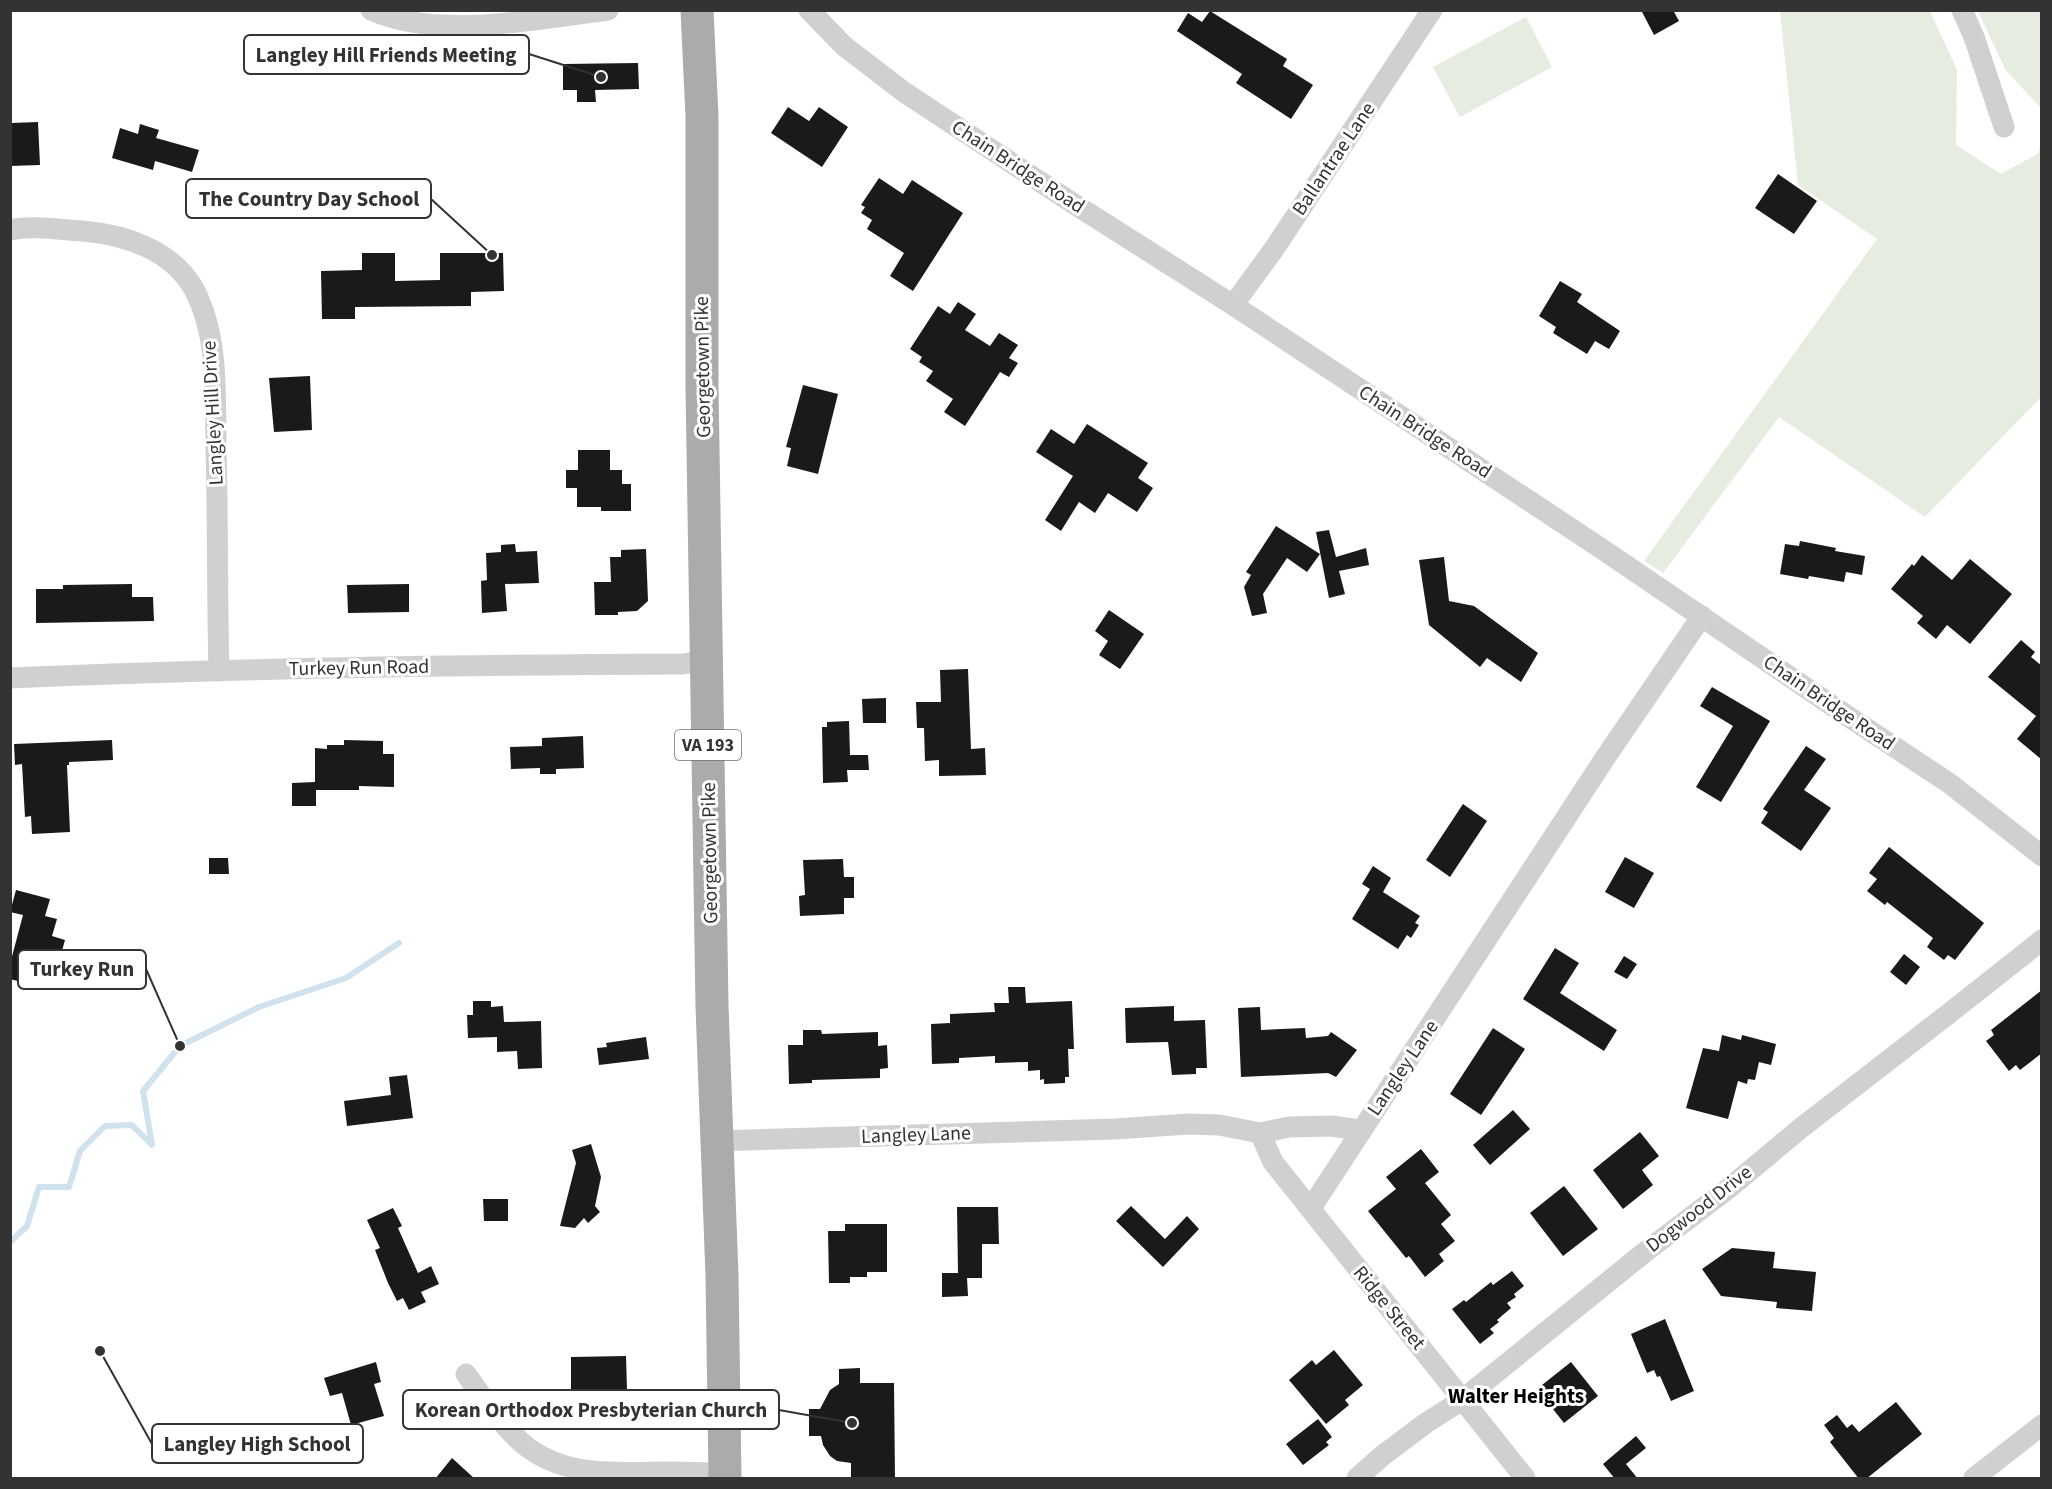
<svg xmlns="http://www.w3.org/2000/svg" width="2052" height="1489" font-family="'Source Sans 3',sans-serif">
	<style>
		.green { fill: #e6ecdf }
		.lines { fill: none; stroke-linecap: round; stroke-linejoin: round }
		.stream { stroke: #cfe2ee; stroke-width: 6 }
		.building { fill: #1a1a1a }
		.minor { stroke: #d0d0d0; stroke-width: 21 }
		.primary { stroke: #ababab; stroke-width: 33 }
		.labels { text-anchor: middle; dominant-baseline: central; stroke-width: 6; stroke-linejoin: round; paint-order: stroke }
		.shield { fill: #fff; stroke: #707070; stroke-width: 1.5 }
		.shield-label { font-size: 18px; font-weight: bold; fill: #333 }
		.street-label { font-size: 20px; fill: #333; stroke: #fff }
		.neighbourhood-label { font-size: 21px; font-weight: bold; fill: #000; stroke: #fff }
		.leader { fill: none; stroke: #333; stroke-width: 2 }
		.callout-dot { fill: #333; stroke: #fff; stroke-width: 2 }
		.callout { fill: #fff; stroke: #333; stroke-width: 2 }
		.callout-label { font-size: 21px; text-anchor: middle; font-weight: bold; fill: #333 }
	</style>
	<rect width="100%" height="100%" fill="#fff"/>
	<g class="green">
		<path d="M1780 11H1930L1957 70 1956 145 2001 174 2039 153 2041 136V397L1925 517 1779 417 1663 573 1644 561 1877 239 1798 185Z"/>
		<path d="M1978 11H2041V108L2005 69Z"/>
		<path d="M1526 17 1552 67 1460 117 1433 67Z"/>
	</g>
	<g class="lines">
		<path class="stream" d="M10 1242 27 1226 39 1187H69L80 1151 105 1126 132 1125 152 1145 143 1091 180 1046 259 1007 346 978 399 943"/>
	</g>
	<g class="building">
		<path d="M1641 10H1673L1679 21 1654 35Z"/>
		<path d="M1210 11 1287 59 1283 66 1313 85 1291 119 1236 83 1242 74 1177 31 1188 13 1202 22Z"/>
		<path d="M638 63 639 89 595 90 596 102H577V90H563V64Z"/>
		<path d="M788 107 809 121 819 107 848 127 822 167 771 133Z"/>
		<path d="M38 122 40 165 10 166 11 123Z"/>
		<path d="M140 124 159 130 156 138 199 150 192 172 155 161 153 170 112 158 120 128 138 134Z"/>
		<path d="M1778 174 1817 201 1794 234 1755 208Z"/>
		<path d="M879 178 903 194 912 180 963 213 913 291 890 276 904 253 867 229 872 220 861 213 865 207 861 205Z"/>
		<path d="M362 253H395V281L440 280V253H503L504 291 471 292V306L355 307V319H322L321 271 362 270Z"/>
		<path d="M1560 281 1582 294 1577 302 1620 331 1609 349 1595 341 1587 354 1553 333 1556 327 1539 316Z"/>
		<path d="M958 302 976 314 965 330 990 346 999 333 1018 345 1009 358 1018 363 1009 377 1000 372 965 426 944 412 953 399 926 381 933 371 919 362 922 357 910 349 938 306 950 314Z"/>
		<path d="M310 376 312 430 274 432 269 378Z"/>
		<path d="M803 385 838 394 818 474 787 466 791 448 786 447Z"/>
		<path d="M1087 424 1148 463 1138 478 1153 488 1137 512 1108 493 1095 513 1079 502 1061 531 1045 520 1073 476 1036 452 1051 429 1074 444Z"/>
		<path d="M578 450H610V470H622V484H631V511H601V507H577V488H566V470H578Z"/>
		<path d="M1276 526 1320 554 1307 572 1287 558 1263 594 1267 613 1252 616 1244 587 1251 575 1246 572Z"/>
		<path d="M1329 530 1336 557 1366 548 1369 565 1339 571 1345 594 1329 598 1316 532Z"/>
		<path d="M1800 541 1836 548 1835 551 1865 556 1862 575 1846 572 1844 582 1809 576 1808 579 1780 574 1785 544 1799 546Z"/>
		<path d="M515 544 516 552 537 551 539 583 505 584 507 611 482 613 481 581 487 580 486 553 501 552V545Z"/>
		<path d="M646 549 648 601 637 611 618 612V615H595L594 582H611L610 557H621V550Z"/>
		<path d="M1922 555 1952 580 1970 559 2012 594 1970 644 1947 625 1936 639 1917 623 1923 616 1891 589 1912 564 1914 566Z"/>
		<path d="M1444 557 1449 601 1474 606 1538 653 1521 682 1487 658 1480 667 1429 625 1419 560Z"/>
		<path d="M132 584V597H153L154 621 36 623V589H63V585Z"/>
		<path d="M409 584V612L348 613 347 585Z"/>
		<path d="M1109 610 1144 634 1120 669 1099 655 1108 641 1095 631Z"/>
		<path d="M2021 640 2035 652 2031 657 2042 666V760L2017 739 2036 716 1988 677Z"/>
		<path d="M968 669 971 749 985 748 986 775 939 776V760L925 761 924 728H917L916 702H941L940 670Z"/>
		<path d="M1712 687 1770 721 1721 802 1696 787 1733 726 1700 706Z"/>
		<path d="M886 698V723H863L862 699Z"/>
		<path d="M849 721 850 755H868L869 770H847L848 782 823 783 822 727H827V722Z"/>
		<path d="M583 736 584 768 556 769V774H540V768L511 769 510 747 542 746V738Z"/>
		<path d="M112 740 113 760 69 762V765H67L70 832 32 834 31 816 25 817 22 764 15 765 14 744Z"/>
		<path d="M344 740 383 741V754H394V787L359 786V790H316V806H292V783L315 782V748L327 749V745H344Z"/>
		<path d="M1806 746 1826 759 1804 790 1831 808 1801 851 1761 823 1768 812 1763 809Z"/>
		<path d="M1463 804 1487 821 1450 877 1426 860Z"/>
		<path d="M1889 847 1984 923 1955 960 1948 955 1944 960 1927 947 1933 938 1887 902 1885 905 1867 891 1877 879 1869 873Z"/>
		<path d="M1625 857 1654 873 1634 908 1605 892Z"/>
		<path d="M209 858H228L229 874H209Z"/>
		<path d="M843 859 844 877H854V898H844V914L800 916 799 896 805 895 803 860Z"/>
		<path d="M1373 866 1391 878 1383 892 1420 916 1415 923 1419 925 1411 938 1407 935 1398 949 1352 919 1370 889 1362 884Z"/>
		<path d="M16 890 50 899 45 916 57 919 52 936 65 940 51 990 10 979V964L23 915 10 912Z"/>
		<path d="M1555 948 1579 963 1560 993 1617 1030 1604 1051 1523 999Z"/>
		<path d="M1904 954 1920 967 1906 985 1890 972Z"/>
		<path d="M1624 956 1637 964 1627 979 1614 972Z"/>
		<path d="M1008 987H1025L1026 1003 1072 1001 1074 1049H1068L1069 1077H1065V1083L1044 1084V1079L1040 1080V1070L1028 1071V1062L995 1063V1056L959 1058V1063L932 1064 931 1024 950 1023V1014L995 1012 994 1003H1009Z"/>
		<path d="M2042 990V1053L2020 1070 2016 1065 2009 1071 1986 1041 1994 1035 1991 1030Z"/>
		<path d="M473 1001H491V1007L503 1006 504 1022 541 1021 542 1068 518 1069 517 1051 497 1052V1037L468 1038 467 1015H473Z"/>
		<path d="M1174 1006V1021L1205 1020 1207 1068H1196V1074L1172 1075 1168 1042 1126 1043 1125 1008Z"/>
		<path d="M1260 1007 1261 1030 1305 1028 1306 1038 1328 1036 1331 1032 1357 1050 1336 1077 1328 1073 1241 1077 1238 1008Z"/>
		<path d="M1493 1028 1525 1049 1481 1115 1450 1094Z"/>
		<path d="M803 1030H821L822 1034 878 1032V1046L887 1045 888 1068 880 1069V1078L812 1080V1083L789 1084 788 1045H803Z"/>
		<path d="M1722 1035 1741 1040 1742 1035 1776 1044 1771 1065 1759 1062 1755 1080 1748 1079 1747 1084 1738 1081 1728 1119 1686 1108 1703 1048 1719 1051Z"/>
		<path d="M646 1037 649 1059 599 1065 597 1048 607 1047 606 1043Z"/>
		<path d="M407 1075 413 1118 347 1126 344 1101 391 1095 389 1077Z"/>
		<path d="M1513 1110 1530 1129 1490 1165 1473 1145Z"/>
		<path d="M1640 1132 1659 1156 1642 1170 1653 1185 1623 1209 1593 1170Z"/>
		<path d="M591 1144 601 1177 595 1206 600 1212 588 1223 584 1218 575 1228 560 1226 576 1163 572 1150Z"/>
		<path d="M1421 1149 1439 1172 1425 1183 1451 1215 1441 1224 1455 1241 1439 1254 1444 1261 1425 1277 1409 1256 1406 1258 1368 1211 1396 1189 1386 1177Z"/>
		<path d="M1564 1186 1598 1229 1563 1256 1530 1213Z"/>
		<path d="M483 1199H508V1221H484Z"/>
		<path d="M1131 1206 1165 1239 1187 1216 1199 1229 1163 1267 1116 1221Z"/>
		<path d="M957 1207H998L999 1244H982V1278H967L968 1296 942 1297V1273H958Z"/>
		<path d="M393 1208 402 1226 398 1228 418 1273 431 1266 439 1284 421 1292 426 1302 409 1310 403 1298 397 1301 388 1283 375 1250 380 1248 367 1220Z"/>
		<path d="M845 1224H887V1272H867V1277H850V1283H829L828 1231H845Z"/>
		<path d="M1732 1248 1775 1252 1773 1268 1816 1272 1812 1311 1776 1308 1777 1302 1721 1296 1702 1269Z"/>
		<path d="M1512 1271 1524 1286 1514 1294 1516 1297 1507 1303 1511 1308 1497 1320 1499 1322 1490 1329 1494 1333 1480 1344 1452 1309 1464 1300 1466 1302 1491 1282 1493 1285Z"/>
		<path d="M1665 1319 1694 1391 1671 1401 1660 1376 1657 1377 1654 1370 1647 1373 1631 1334Z"/>
		<path d="M1334 1350 1363 1385 1345 1400 1349 1405 1326 1424 1289 1380 1312 1360 1316 1365Z"/>
		<path d="M626 1356 627 1390 593 1391V1396H571V1357Z"/>
		<path d="M376 1362 381 1382 374 1384 384 1416 351 1425 342 1393 330 1396 324 1378Z"/>
		<path d="M1571 1362 1598 1396 1564 1423 1537 1389Z"/>
		<path d="M860 1368V1383H894L895 1479H851V1463L837 1461 830 1456 823 1445 821 1436H809V1409H820L830 1390 839 1384V1369Z"/>
		<path d="M1896 1402 1922 1434 1866 1479H1859L1830 1442 1834 1438 1824 1425 1837 1415 1847 1428 1852 1424 1859 1432Z"/>
		<path d="M1318 1419 1332 1437 1326 1442 1329 1445 1303 1465 1286 1444Z"/>
		<path d="M1636 1436 1646 1448 1626 1464 1638 1479H1615L1603 1464Z"/>
		<path d="M452 1458 475 1479H435Z"/>
	</g>
	<g class="lines">
		<g class="minor">
			<path d="M371 10C436 40 539 19 608 10"/>
			<path d="M809 10 844 46 904 92 1068 200 1233 305 1602 549 1852 719 1949 783 2042 856"/>
			<path d="M1962 10 1974 37 2004 127"/>
			<path d="M10 230C34 225 59 230 83 231 126 235 173 250 195 291 219 338 215 395 216 447 218 522 217 596 219 671"/>
			<path d="M1233 305 1274 249 1432 10"/>
			<path d="M10 678C235 668 459 665 683 664L707 660"/>
			<path d="M1260 1133 1273 1162 1525 1478"/>
			<path d="M716 1141 1115 1129 1189 1124 1219 1125 1260 1133 1289 1127 1331 1126 1360 1130"/>
			<path d="M1311 1208 1605 758 1702 616"/>
			<path d="M466 1374C483 1398 499 1422 521 1442 561 1477 611 1473 661 1472 682 1472 703 1473 725 1473"/>
			<path d="M1357 1478 1382 1456 1426 1423 1462 1400 1645 1252 1729 1188 1801 1128 1947 1015 2042 940"/>
			<path d="M1974 1478 2042 1425"/>
		</g>
		<path class="primary" d="M697 10 702 117V387L712 1006 722 1276 725 1478"/>
	</g>
	<g class="labels">
		<rect class="shield" x="675" y="730" width="66" height="30" rx="4.5"/>
		<g class="shield-label">
			<text x="708" y="745">VA 193</text>
		</g>
		<g class="street-label">
			<text transform="translate(1334 159) rotate(-56)">Ballantrae Lane</text>
			<text transform="translate(1018 167) rotate(33)">Chain Bridge Road</text>
			<text transform="translate(703 367) rotate(-91)">Georgetown Pike</text>
			<text transform="translate(213 413) rotate(-93)">Langley Hill Drive</text>
			<text transform="translate(1425 432) rotate(33)">Chain Bridge Road</text>
			<text transform="translate(359 668) rotate(-1)">Turkey Run Road</text>
			<text transform="translate(1829 703) rotate(34)">Chain Bridge Road</text>
			<text transform="translate(710 853) rotate(-91)">Georgetown Pike</text>
			<text transform="translate(1403 1068) rotate(-56)">Langley Lane</text>
			<text transform="translate(916 1135) rotate(-2)">Langley Lane</text>
			<text transform="translate(1699 1209) rotate(-38)">Dogwood Drive</text>
			<text transform="translate(1389 1308) rotate(51)">Ridge Street</text>
		</g>
		<g class="neighbourhood-label">
			<text x="1516" y="1396">Walter Heights</text>
		</g>
	</g>
	<path class="leader" d="M601 77L529 54M492 255L431 199M180 1046L146 969M852 1423L779 1410M100 1351L152 1444"/>
	<g class="callout-dot">
		<circle cx="601" cy="77" r="6"/>
		<circle cx="492" cy="255" r="6"/>
		<circle cx="180" cy="1046" r="6"/>
		<circle cx="852" cy="1423" r="6"/>
		<circle cx="100" cy="1351" r="6"/>
	</g>
	<g class="callout">
		<rect x="244" y="35" width="285" height="39" rx="6"/>
		<rect x="186" y="179" width="245" height="39" rx="6"/>
		<rect x="18" y="950" width="128" height="39" rx="6"/>
		<rect x="403" y="1390" width="376" height="39" rx="6"/>
		<rect x="152" y="1424" width="211" height="39" rx="6"/>
	</g>
	<g class="callout-label">
		<text x="386" y="62">Langley Hill Friends Meeting</text>
		<text x="309" y="206">The Country Day School</text>
		<text x="82" y="976">Turkey Run</text>
		<text x="591" y="1417">Korean Orthodox Presbyterian Church</text>
		<text x="257" y="1451">Langley High School</text>
	</g>
	<rect width="2052" height="1489" fill="none" stroke="#333333" stroke-width="24"/>
</svg>
